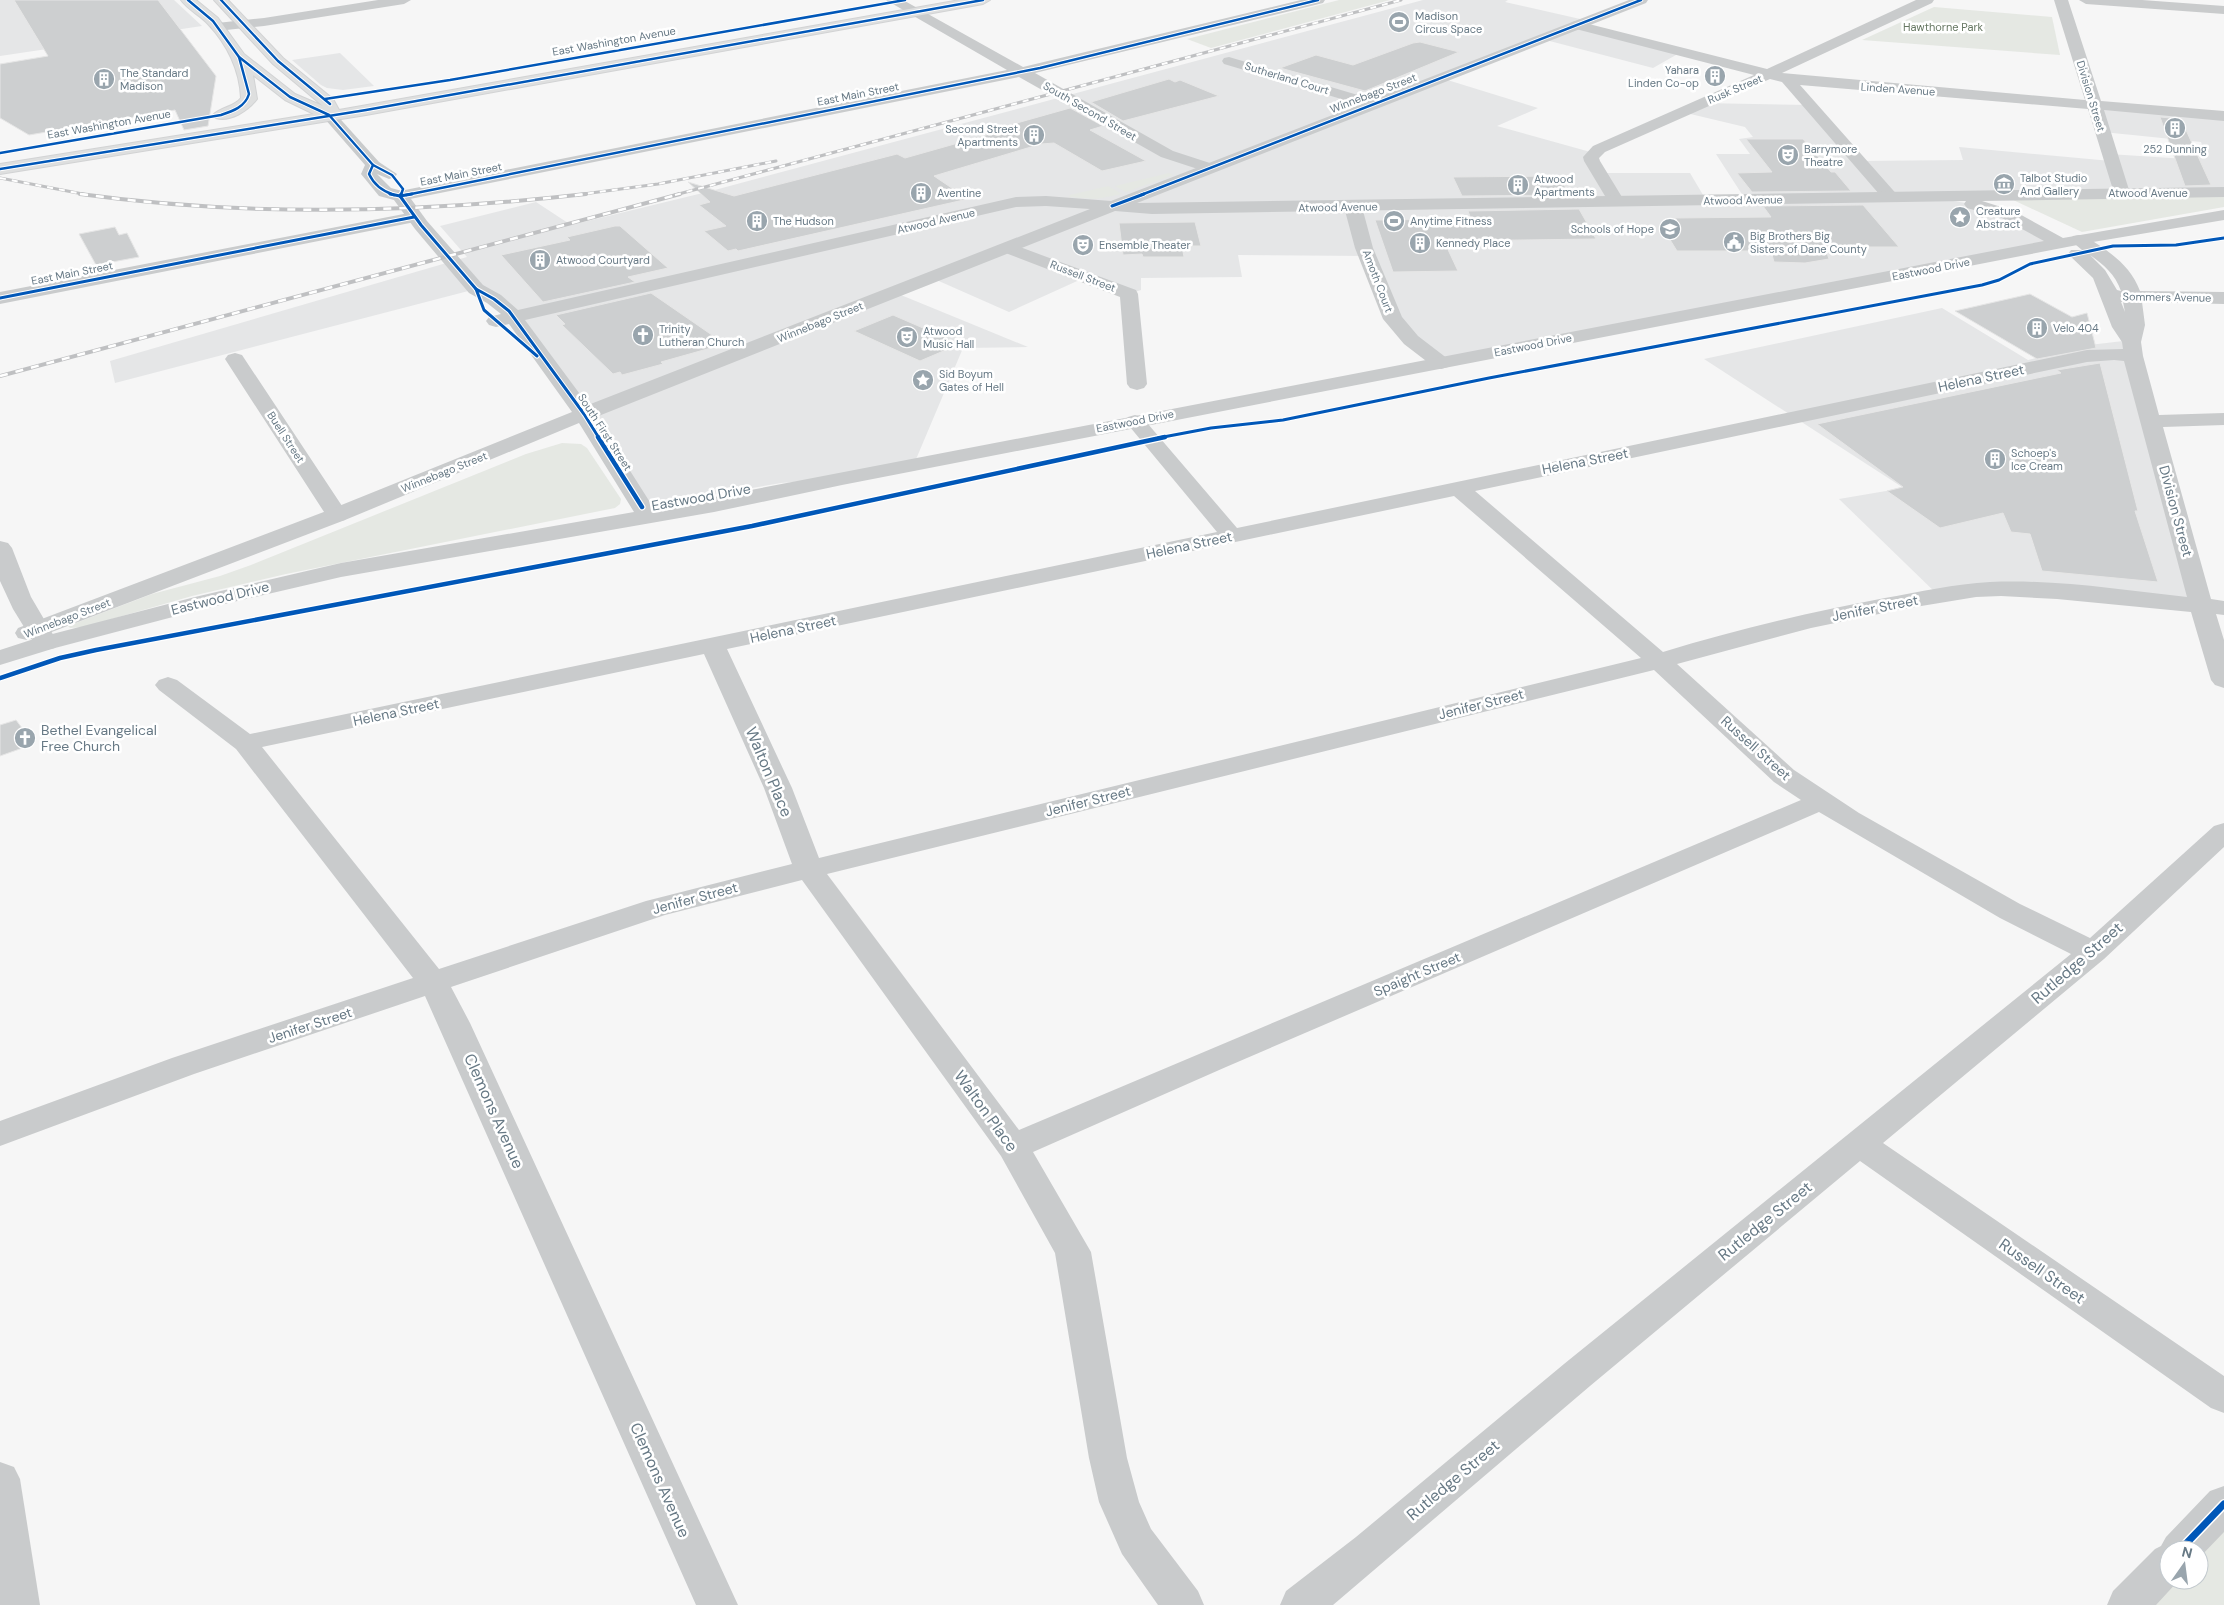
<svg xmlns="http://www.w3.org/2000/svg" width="2224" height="1605" font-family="'DM Sans',sans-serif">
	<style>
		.built { fill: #e5e6e7 }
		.green { fill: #e5e8e3 }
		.building { fill: #cdcfd0; stroke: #e6e6e6 }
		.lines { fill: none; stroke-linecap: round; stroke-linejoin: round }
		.primary-casing { stroke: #d2d3d4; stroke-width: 2 }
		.minor { fill: #c9cbcc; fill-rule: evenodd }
		.tertiary { fill: #c9cbcc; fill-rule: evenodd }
		.primary { fill: #dedfdf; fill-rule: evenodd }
		.rail-far1-casing { stroke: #bfc0c2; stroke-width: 3 }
		.rail-casing { stroke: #bfc0c2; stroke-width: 4 }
		.rail-far1 { stroke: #fff; stroke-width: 2; stroke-dasharray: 6; stroke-linecap: butt }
		.rail { stroke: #fff; stroke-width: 2.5; stroke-dasharray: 8; stroke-linecap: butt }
		.cycleway-far3-casing { stroke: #fff; stroke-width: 4.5 }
		.cycleway-far2-casing { stroke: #fff; stroke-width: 5 }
		.cycleway-far1-casing { stroke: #fff; stroke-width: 7 }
		.cycleway-casing { stroke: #fff; stroke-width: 10 }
		.cycleway-far3 { stroke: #0057b8; stroke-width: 2.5 }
		.cycleway-far2 { stroke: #0057b8; stroke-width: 3 }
		.cycleway-far1 { stroke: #0057b8; stroke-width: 4.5 }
		.cycleway { stroke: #0057b8; stroke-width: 7 }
		.labels { text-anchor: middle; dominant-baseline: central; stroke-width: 5; stroke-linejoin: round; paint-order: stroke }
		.far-poi-label { font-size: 11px; fill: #677985; stroke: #fff; text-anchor: start }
		.far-park-label { font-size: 11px; fill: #667762; stroke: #fff }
		.far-street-label { font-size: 11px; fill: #677985; stroke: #fff }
		.street-label { font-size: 14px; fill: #677985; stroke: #fff }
		.poi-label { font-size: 14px; fill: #677985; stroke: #fff; text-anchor: start }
		.near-street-label { font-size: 16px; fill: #677985; stroke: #fff }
	</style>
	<rect width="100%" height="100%" fill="#f6f6f6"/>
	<g class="built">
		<path d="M0 0H174L202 26 0 56Z"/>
		<path d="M1423 0H1508L1505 2 1589 21 1578 25 1683 51 1653 68 1542 39 1441 78 1538 108 1497 126 1594 153 1601 173H1690L1706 200 1745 199 1716 154H1750L1739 139 1753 137 1745 127 1682 112 1702 103 1810 105 1859 161 1963 160 1959 147 2111 161 2109 154 2186 159 2183 149 2204 151 2201 142 2103 132 2094 104 2224 116V192L1954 201 1972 204 2061 244 1441 363 1411 340 1368 256 1238 255 1242 277 1141 278V290L1129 294 1086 277 1009 312 932 278 896 293 1028 347 963 348 914 464 842 478 781 483 642 507 530 338 476 289 115 383 110 361 467 257 440 226 536 202 571 225 711 191Z"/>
		<path d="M340 53 374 86 343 90 327 88 321 85 292 60Z"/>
		<path d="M1942 308 2028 360 2089 345 2132 340 2201 606 2065 592 1939 596 1839 499 1886 491 1902 487 1704 359Z"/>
	</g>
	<g class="green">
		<path d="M1339 0H1390L1211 48 1187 39Z"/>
		<path d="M1934 7 2052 17 2060 55 1862 40Z"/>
		<path d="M1169 173 1173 175 1126 192 1115 186Z"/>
		<path d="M1108 186 1122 194 1096 199 1069 197 1070 195Z"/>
		<path d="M2224 196V207L2082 232 2011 199Z"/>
		<path d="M562 443 581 444 587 448 621 499 620 504 615 508 286 574 192 596 84 627 70 628 68 626 152 594 220 576 251 565 526 454Z"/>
		<path d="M2224 1504V1605H2128L2169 1580H2199V1550Z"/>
	</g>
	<g class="building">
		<path d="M14 0H158L216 76 208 126 184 130 175 110 29 135 0 118V64L48 56Z"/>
		<path d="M1420 42 1459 52 1365 91 1280 68 1316 55 1353 65 1413 43Z"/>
		<path d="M1169 79 1175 82 1180 80 1219 96 1123 121 1091 102Z"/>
		<path d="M1070 108 1103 126 1090 130 1146 161 1102 171 1054 143 1041 144 934 176 968 199 738 251 736 249 728 251 704 231 726 226 699 205 710 202 688 182 734 196 897 154 905 158 1004 130 999 128Z"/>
		<path d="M2160 117 2181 119 2211 185 2185 186Z"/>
		<path d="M1746 139H1803L1831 172H1835L1851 191 1752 192 1737 173 1772 172Z"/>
		<path d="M1559 176 1570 195 1462 196 1453 177Z"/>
		<path d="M1863 205 1899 247H1825L1829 259 1805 263 1774 262 1771 251H1677L1661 225H1667L1663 220H1677L1675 218 1771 217 1763 206Z"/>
		<path d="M1579 209 1596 239 1444 241 1458 271 1393 272 1375 220 1471 219 1468 211Z"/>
		<path d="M1195 222 1201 246H1182L1184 257H1143L1142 254 1123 255 1119 223Z"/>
		<path d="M615 226H620L668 268 628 277 635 282 543 302 501 255 570 240 567 237Z"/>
		<path d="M115 227 119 235 127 233 139 257 96 265 79 234Z"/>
		<path d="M651 293 725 344 661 362 663 364 622 375 620 372 613 374 562 325 565 324 556 315Z"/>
		<path d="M2030 294 2072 317 2087 313 2096 348 2037 359 1955 311Z"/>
		<path d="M893 315 960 344 920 361 854 331Z"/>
		<path d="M2100 363 2138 511H2135L2158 582 2042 571 2030 534 2011 532 2003 513 1940 528 1887 491 1903 487 1817 424 2061 373 2057 370Z"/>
		<path d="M16 720 34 744 0 756V725Z"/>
	</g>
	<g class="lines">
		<g class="primary-casing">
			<path id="primary" d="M181 0H196L218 18 244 54 295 94 323 106 273 64 214 0H228L283 58 333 99 339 110 960 0H990L983 4 366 115 0 174V164L314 114 285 100 253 75 257 99C248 111 230 122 216 118L213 115C221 107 234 107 241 98 240 70 227 44 208 24 200 15 188 10 181 0Z"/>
		</g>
		<g class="minor">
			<path d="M378 0H411L404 4 264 26 217 31 210 27 217 23 264 18Z"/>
			<path d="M886 0H903L1023 67 1301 0H1325L1323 3 1035 73 1173 151 1216 165 1218 168 1216 171 1210 173 1161 157 1019 77 400 201 394 200 392 196 394 192 400 191 1007 70Z"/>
			<path d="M1916 0H1934L1932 3 1782 73 2085 100 2054 0H2068L2101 101 2224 111V121L2104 110 2130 193 2128 197H2116L2114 193 2088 109 1800 85 1900 198 1898 202H1886L1782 82 1770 79 1605 152 1599 158 1600 161 1625 202 1623 206H1611L1584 161 1583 157 1593 146 1754 75 1572 28 1570 25 1572 22 1577 21 1767 69Z"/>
			<path d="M2079 0H2142L2224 6V14L2086 4Z"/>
			<path d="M1229 57 1378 101 1381 104 1378 107H1368L1224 64 1222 61 1224 58Z"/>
			<path d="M1353 202 1359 203 1362 207 1373 248 1402 317 1418 336 1448 359 1451 363 1448 367 1441 369 1434 367 1404 344 1383 319 1355 248 1344 207 1347 203Z"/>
			<path d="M414 212 420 213 423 217 420 221 0 304V292Z"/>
			<path d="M2079 235 2085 236C2108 251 2130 264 2140 291L2224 292V304L2142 302 2145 325 2141 342 2143 356 2159 415 2224 413V425L2163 427 2211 599 2224 601V615L2216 614 2224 640V688L2215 685 2211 680 2191 612 2057 599 2001 596 1976 597 1903 609 1811 628 1677 664 1794 770 1859 813 2020 904 2090 938 2214 826 2224 823V847L2104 959 1883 1143 2224 1376V1413L2211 1408 1860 1161 1590 1386 1333 1605H1280L1286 1591 1356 1537 1564 1364 2071 954 2000 918 1819 812 1226 1067 1033 1152 1091 1252 1127 1458 1139 1502 1151 1529 1198 1591 1204 1605H1158L1122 1554 1099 1502 1089 1458 1055 1253 1001 1156 802 880 665 915 451 987 470 1023 738 1605H696L425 996 194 1074 0 1146V1121L172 1058 413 978 236 749 159 690 155 685 159 680 168 677 177 680 250 734 1217 532 1125 421 1128 417 1135 415 1142 417 1237 528 2087 350 2123 349 2122 342 2112 327 2093 278 2068 254 2071 250H2082L2070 240 2073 236ZM2090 255C2104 265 2115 274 2121 291L2117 290 2105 270ZM2121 302H2123L2125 312ZM2114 360 2124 361 2187 597C2122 590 2055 579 1990 582 1955 584 1919 592 1885 598 1810 612 1736 630 1663 652L1475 491 2087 362ZM1454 496 1641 658 819 858 792 788 727 649ZM704 654 764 788 792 864 646 901 439 969 262 747ZM1654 670 1774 782 1801 800 1019 1130 827 874Z"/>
			<path d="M1009 243 1136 290 1138 294 1147 384 1144 388 1137 390 1130 388 1127 384 1120 297 1003 252 1000 248 1003 244Z"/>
			<path d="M235 353 242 355 348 515 345 520 337 522 329 520 326 515 225 359 228 355Z"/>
			<path d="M0 541 8 543 12 548 31 597 58 643 55 648 46 650 37 648 13 609 0 581Z"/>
			<path d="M0 1462 14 1467 20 1479 40 1605H0Z"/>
			<path d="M2224 1486V1532L2199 1558V1550H2169V1580H2179L2156 1605H2107L2113 1591 2155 1549 2161 1546 2166 1537 2210 1491Z"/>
		</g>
		<path class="tertiary" d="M1629 0H1648L1646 3 1137 203 2224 187V197L1982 201 2014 211 2063 238 2224 210V220L2093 242 842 485 714 512 341 577 207 608 55 648 0 665V650L37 638 195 597 341 563 634 512 579 423 345 520 36 638 27 640 18 638 15 633 18 628 329 510 572 412 509 324 496 327 489 325 486 321 489 317 501 314 487 303 469 293 415 229 394 200 379 196 361 174 365 165 324 118 321 115 324 112H334L379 162 397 174 395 177 389 179 377 174 391 188 406 192 427 221 483 285 501 295 518 310 1016 197 1046 196 1111 201ZM1966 201 1964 204 1967 208 2002 218 2044 241 652 509 653 507 596 417 1115 211 1152 214ZM1046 206 1090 209 588 405 525 320 1016 207Z"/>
		<use href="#primary" class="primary"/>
		<g class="rail-far1-casing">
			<g id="rail-far1">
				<path d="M0 178 88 195"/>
				<path d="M576 195 658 184 776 161"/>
				<path d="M675 195 1401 0"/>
			</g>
		</g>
		<g class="rail-casing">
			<g id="rail">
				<path d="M80 194C247 217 419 213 586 194"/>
				<path d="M0 376 680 194"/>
			</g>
		</g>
		<use href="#rail-far1" class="rail-far1"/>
		<use href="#rail" class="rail"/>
		<g class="cycleway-far3-casing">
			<g id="cycleway-far3">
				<path d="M188 0 213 21 239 57 290 97 329 115 373 165 392 175 403 189 401 195"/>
				<path d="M221 0 278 61 330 104"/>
				<path d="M325 99 450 80 905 0"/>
				<path d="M0 153 221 115C233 111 245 107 249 94L239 57"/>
				<path d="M373 165 369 174C374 185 382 191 394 195"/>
				<path d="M0 169 366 110 983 0"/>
				<path d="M406 195 1040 68 1318 0"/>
				<path d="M1141 195 1641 0"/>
			</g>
		</g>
		<g class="cycleway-far2-casing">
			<g id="cycleway-far2">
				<path d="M390 194 400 196 412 194"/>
				<path d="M400 196 401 194"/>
				<path d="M400 196 421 225 476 289 494 299 509 311 584 414 599 438"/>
				<path d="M1112 206 1144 194"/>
				<path d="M476 289 484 310 537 356"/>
				<path d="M0 298 414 217"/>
				<path d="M1158 438 1211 428 1283 420 1489 378 1982 285 1999 280 2030 264 2113 246 2176 245 2224 238"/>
			</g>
		</g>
		<g class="cycleway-far1-casing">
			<g id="cycleway-far1">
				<path d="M598 437 642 507"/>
				<path d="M0 678 60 658 96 650 752 526 1165 437"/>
			</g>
		</g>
		<g class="cycleway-casing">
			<path id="cycleway" d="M2180 1550 2224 1504"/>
		</g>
		<use href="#cycleway-far3" class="cycleway-far3"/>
		<use href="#cycleway-far2" class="cycleway-far2"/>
		<use href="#cycleway-far1" class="cycleway-far1"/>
		<use href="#cycleway" class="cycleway"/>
	</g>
	<defs>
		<g id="stadium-disc" transform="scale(1.125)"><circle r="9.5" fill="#99a5ad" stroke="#fff"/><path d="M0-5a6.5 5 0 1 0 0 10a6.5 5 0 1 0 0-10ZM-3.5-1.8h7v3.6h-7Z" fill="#fff"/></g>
		<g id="building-disc" transform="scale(1.125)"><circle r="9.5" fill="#99a5ad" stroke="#fff"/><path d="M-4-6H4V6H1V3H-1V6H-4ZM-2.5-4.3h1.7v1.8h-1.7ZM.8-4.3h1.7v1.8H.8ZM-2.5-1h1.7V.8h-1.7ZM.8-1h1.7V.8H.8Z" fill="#fff"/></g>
		<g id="theatre-disc" transform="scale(1.125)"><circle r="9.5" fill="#99a5ad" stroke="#fff"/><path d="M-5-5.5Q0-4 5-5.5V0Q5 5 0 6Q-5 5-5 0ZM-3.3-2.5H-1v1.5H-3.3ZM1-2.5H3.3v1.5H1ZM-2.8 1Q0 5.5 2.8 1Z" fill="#fff"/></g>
		<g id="museum-disc" transform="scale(1.125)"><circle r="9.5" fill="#99a5ad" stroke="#fff"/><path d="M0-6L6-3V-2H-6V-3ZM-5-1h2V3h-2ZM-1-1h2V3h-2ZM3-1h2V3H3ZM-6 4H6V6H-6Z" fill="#fff"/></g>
		<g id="sight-disc" transform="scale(1.125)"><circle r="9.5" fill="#99a5ad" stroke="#fff"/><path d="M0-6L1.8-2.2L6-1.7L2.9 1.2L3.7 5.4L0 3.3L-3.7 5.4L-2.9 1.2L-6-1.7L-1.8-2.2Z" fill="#fff"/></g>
		<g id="school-disc" transform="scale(1.125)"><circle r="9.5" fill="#99a5ad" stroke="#fff"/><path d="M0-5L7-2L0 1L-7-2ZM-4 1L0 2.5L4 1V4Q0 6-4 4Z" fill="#fff"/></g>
		<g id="civic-disc" transform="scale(1.125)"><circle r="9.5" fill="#99a5ad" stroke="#fff"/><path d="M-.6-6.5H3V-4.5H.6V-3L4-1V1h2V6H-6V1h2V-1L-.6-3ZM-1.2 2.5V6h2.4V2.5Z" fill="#fff"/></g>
		<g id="church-disc" transform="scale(1.125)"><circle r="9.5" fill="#99a5ad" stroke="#fff"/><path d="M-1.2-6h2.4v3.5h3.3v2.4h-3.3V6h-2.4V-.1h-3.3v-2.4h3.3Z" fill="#fff"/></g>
	</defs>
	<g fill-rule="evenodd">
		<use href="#stadium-disc" x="1399" y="22"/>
		<use href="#building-disc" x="1715" y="76"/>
		<use href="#building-disc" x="104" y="79"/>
		<use href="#building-disc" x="2175" y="128"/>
		<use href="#building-disc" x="1034" y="135"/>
		<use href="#theatre-disc" x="1788" y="155"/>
		<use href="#museum-disc" x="2004" y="184"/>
		<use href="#building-disc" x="1518" y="185"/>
		<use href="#building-disc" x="921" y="193"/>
		<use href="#sight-disc" x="1960" y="217"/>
		<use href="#building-disc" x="757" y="221"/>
		<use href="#stadium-disc" x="1394" y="221"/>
		<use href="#school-disc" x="1670" y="229"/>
		<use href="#civic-disc" x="1734" y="242"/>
		<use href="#building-disc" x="1420" y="243"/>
		<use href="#theatre-disc" x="1083" y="245"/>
		<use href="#building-disc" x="540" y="260"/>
		<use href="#building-disc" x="2037" y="328"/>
		<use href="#church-disc" x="643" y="335"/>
		<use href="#theatre-disc" x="907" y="337"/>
		<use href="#sight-disc" x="923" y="380"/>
		<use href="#building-disc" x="1995" y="459"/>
		<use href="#church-disc" x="25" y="738"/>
	</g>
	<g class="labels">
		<g class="far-poi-label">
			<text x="1415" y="16">Madison<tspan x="1415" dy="13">Circus Space</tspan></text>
			<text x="1699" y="70" text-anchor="end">Yahara<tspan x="1699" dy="13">Linden Co-op</tspan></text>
			<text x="120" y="73">The Standard<tspan x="120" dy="13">Madison</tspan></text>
			<text x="1018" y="129" text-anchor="end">Second Street<tspan x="1018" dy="13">Apartments</tspan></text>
			<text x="1804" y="149">Barrymore<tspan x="1804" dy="13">Theatre</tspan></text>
			<text x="2175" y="149" text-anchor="middle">252 Dunning</text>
			<text x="2020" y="178">Talbot Studio<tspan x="2020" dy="13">And Gallery</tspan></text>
			<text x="1534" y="179">Atwood<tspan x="1534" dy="13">Apartments</tspan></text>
			<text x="937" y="193">Aventine</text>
			<text x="1976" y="211">Creature<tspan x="1976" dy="13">Abstract</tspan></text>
			<text x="773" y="221">The Hudson</text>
			<text x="1410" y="221">Anytime Fitness</text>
			<text x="1654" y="229" text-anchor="end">Schools of Hope</text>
			<text x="1750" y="236">Big Brothers Big<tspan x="1750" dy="13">Sisters of Dane County</tspan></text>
			<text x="1436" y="243">Kennedy Place</text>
			<text x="1099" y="245">Ensemble Theater</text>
			<text x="556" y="260">Atwood Courtyard</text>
			<text x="2053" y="328">Velo 404</text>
			<text x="659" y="329">Trinity<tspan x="659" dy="13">Lutheran Church</tspan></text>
			<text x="923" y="331">Atwood<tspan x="923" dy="13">Music Hall</tspan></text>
			<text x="939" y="374">Sid Boyum<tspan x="939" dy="13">Gates of Hell</tspan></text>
			<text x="2011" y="453">Schoep's<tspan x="2011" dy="13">Ice Cream</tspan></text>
		</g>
		<g class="far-park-label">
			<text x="1943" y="27">Hawthorne Park</text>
		</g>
		<g class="far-street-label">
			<text transform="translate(614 41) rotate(-10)">East Washington Avenue</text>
			<text transform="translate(1287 78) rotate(17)">Sutherland Court</text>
			<text transform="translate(1735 89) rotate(-23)">Rusk Street</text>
			<text transform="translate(1898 89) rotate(4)">Linden Avenue</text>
			<text transform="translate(1373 93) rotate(-21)">Winnebago Street</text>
			<text transform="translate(858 94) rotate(-11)">East Main Street</text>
			<text transform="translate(2091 96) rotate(73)">Division Street</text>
			<text transform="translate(1090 111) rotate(30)">South Second Street</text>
			<text transform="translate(109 124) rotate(-10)">East Washington Avenue</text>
			<text transform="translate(461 174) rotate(-11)">East Main Street</text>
			<text x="2148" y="193">Atwood Avenue</text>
			<text transform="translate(1743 200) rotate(-1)">Atwood Avenue</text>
			<text transform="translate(1338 207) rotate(-1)">Atwood Avenue</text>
			<text transform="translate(936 221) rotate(-13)">Atwood Avenue</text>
			<text transform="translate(1931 269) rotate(-11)">Eastwood Drive</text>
			<text transform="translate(72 273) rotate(-11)">East Main Street</text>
			<text transform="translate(1083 276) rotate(21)">Russell Street</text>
			<text transform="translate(1378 281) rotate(69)">Amoth Court</text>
			<text transform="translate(2167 297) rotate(1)">Sommers Avenue</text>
			<text transform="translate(820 322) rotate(-22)">Winnebago Street</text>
			<text transform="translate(1533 345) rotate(-11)">Eastwood Drive</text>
			<text transform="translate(1135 421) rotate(-11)">Eastwood Drive</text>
			<text transform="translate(605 432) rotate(57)">South First Street</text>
			<text transform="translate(286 437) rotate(57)">Buell Street</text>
			<text transform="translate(444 472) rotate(-22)">Winnebago Street</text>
			<text transform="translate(67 618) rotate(-21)">Winnebago Street</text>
		</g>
		<g class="street-label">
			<text transform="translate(1981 378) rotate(-12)">Helena Street</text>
			<text transform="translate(1585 461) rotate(-11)">Helena Street</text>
			<text transform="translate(701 497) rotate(-10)">Eastwood Drive</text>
			<text transform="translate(2176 511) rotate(75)">Division Street</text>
			<text transform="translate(1189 545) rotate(-12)">Helena Street</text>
			<text transform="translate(220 598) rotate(-14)">Eastwood Drive</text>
			<text transform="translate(1875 608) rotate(-11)">Jenifer Street</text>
			<text transform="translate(793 629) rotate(-12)">Helena Street</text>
			<text transform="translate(1481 704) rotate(-14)">Jenifer Street</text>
			<text transform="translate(396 712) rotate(-12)">Helena Street</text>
			<text transform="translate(1756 748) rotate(42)">Russell Street</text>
			<text transform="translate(1088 801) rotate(-14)">Jenifer Street</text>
			<text transform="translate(695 898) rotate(-15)">Jenifer Street</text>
			<text transform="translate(1417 974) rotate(-23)">Spaight Street</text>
			<text transform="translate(310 1025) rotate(-18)">Jenifer Street</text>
		</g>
		<g class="poi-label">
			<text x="41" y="730">Bethel Evangelical<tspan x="41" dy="16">Free Church</tspan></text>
		</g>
		<g class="near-street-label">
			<text transform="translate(769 772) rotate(67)">Walton Place</text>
			<text transform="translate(2077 963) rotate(-41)">Rutledge Street</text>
			<text transform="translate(494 1111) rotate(66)">Clemons Avenue</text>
			<text transform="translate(986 1111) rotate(54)">Walton Place</text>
			<text transform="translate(1765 1221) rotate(-39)">Rutledge Street</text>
			<text transform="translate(2042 1271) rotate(35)">Russell Street</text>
			<text transform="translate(660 1480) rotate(66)">Clemons Avenue</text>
			<text transform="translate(1453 1480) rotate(-40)">Rutledge Street</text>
		</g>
	</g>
	<g transform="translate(2184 1565) rotate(14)"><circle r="24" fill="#ffffff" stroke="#c2c9ce"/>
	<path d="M0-4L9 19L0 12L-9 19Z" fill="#99a5ad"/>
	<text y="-8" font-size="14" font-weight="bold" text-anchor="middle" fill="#677985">N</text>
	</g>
</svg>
